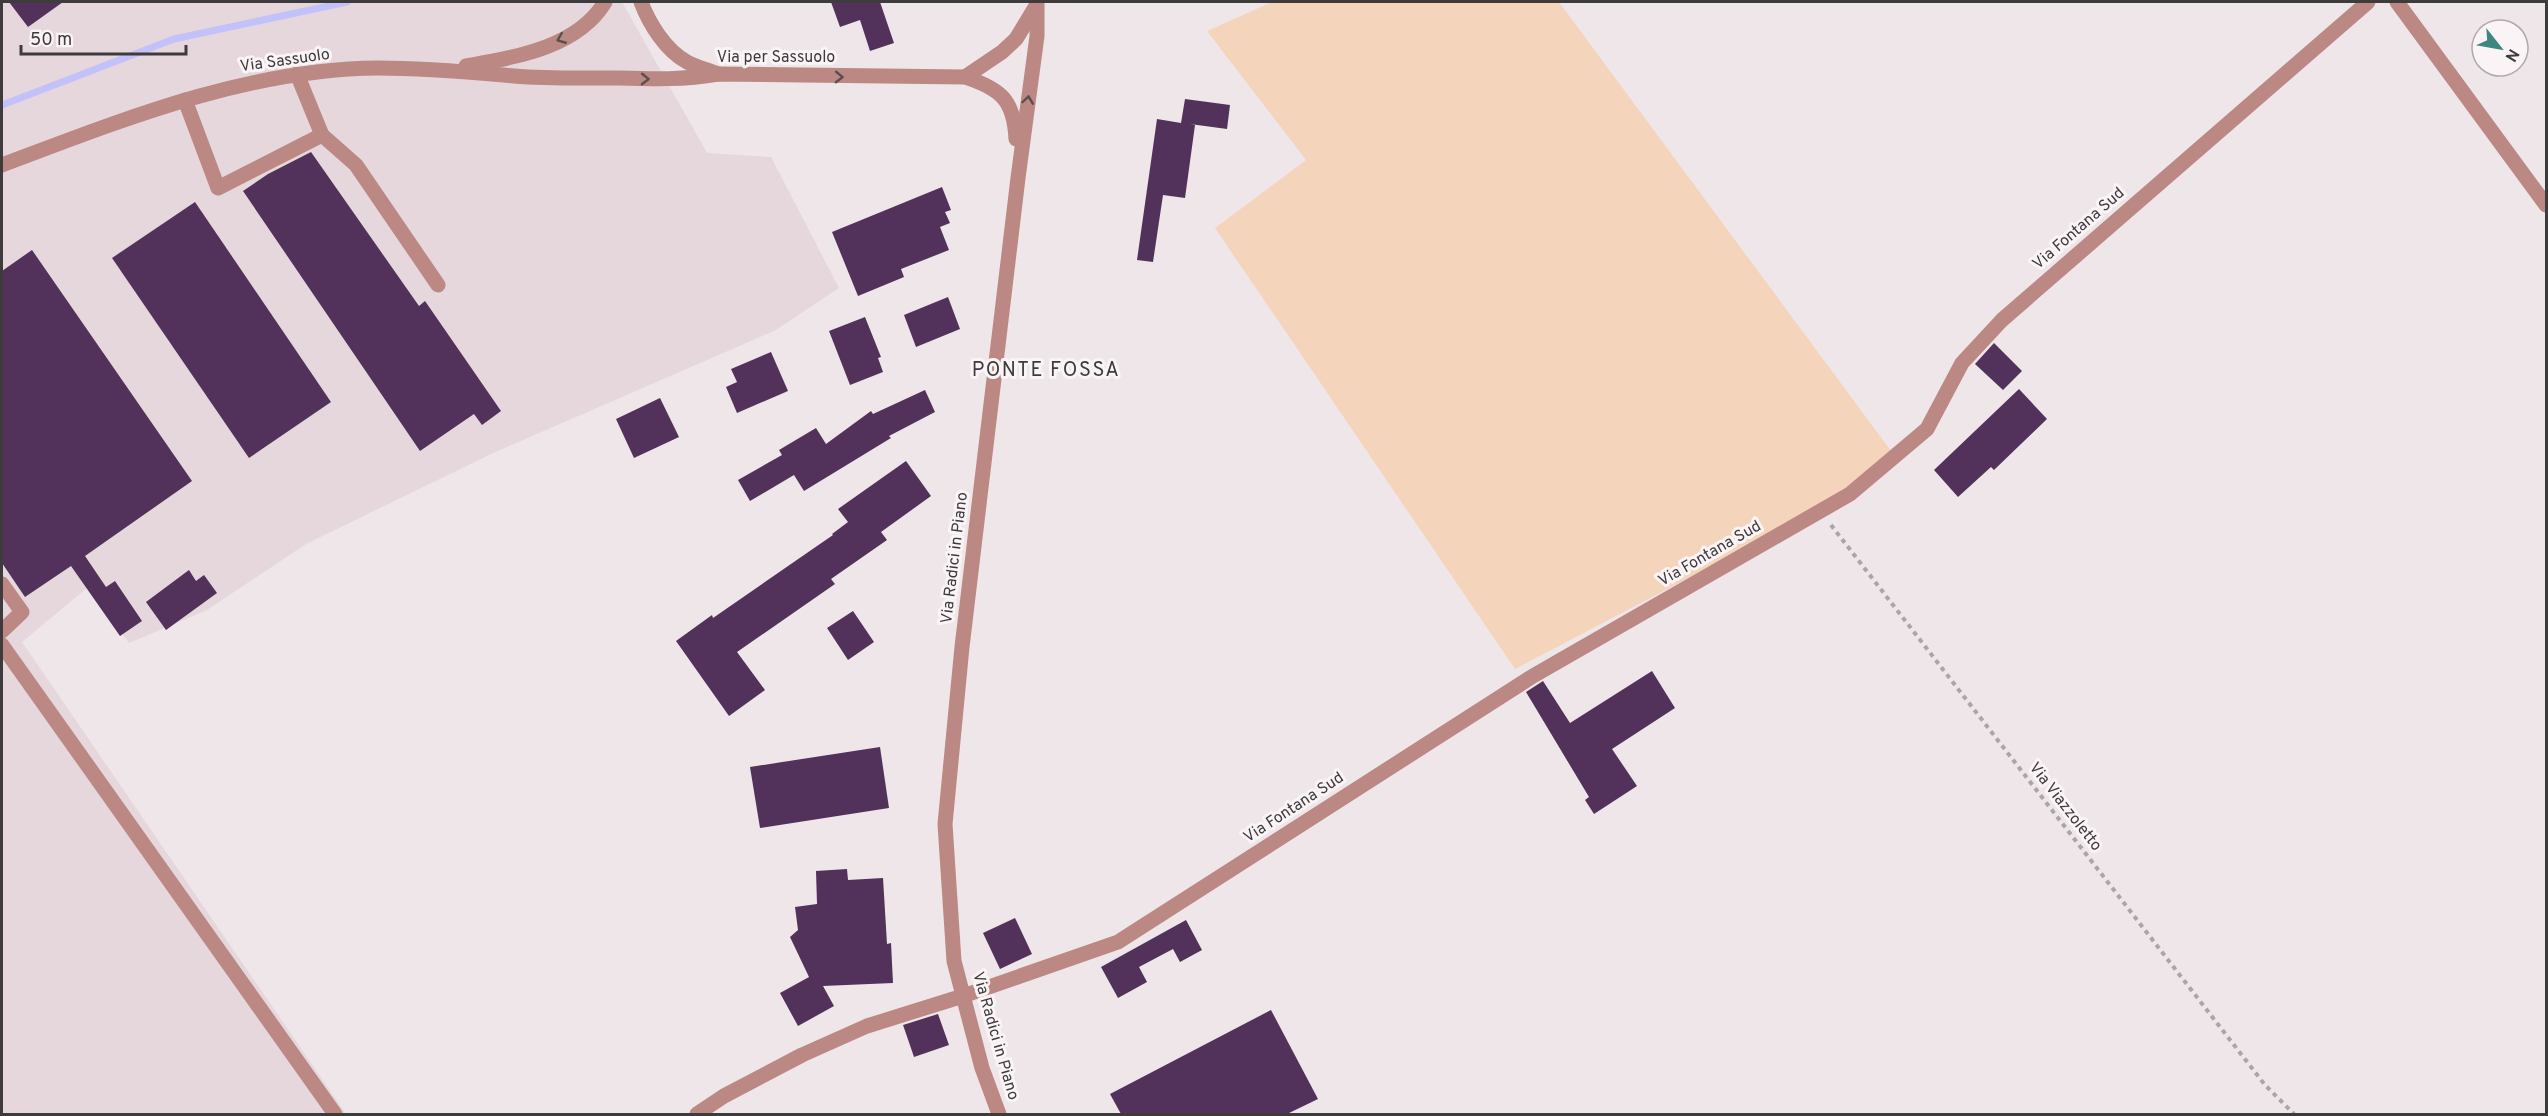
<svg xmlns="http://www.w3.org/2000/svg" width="2548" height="1116" font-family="Overpass,sans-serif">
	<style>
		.built { fill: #e5d7dc }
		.green { fill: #f5d4bc }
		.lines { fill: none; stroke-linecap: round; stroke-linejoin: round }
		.stream { stroke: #c3c1fa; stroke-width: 7 }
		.building { fill: #52325b }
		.path { stroke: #aba5a7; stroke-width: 4; stroke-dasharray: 4.5 4.5; stroke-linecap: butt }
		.minor { stroke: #bb8884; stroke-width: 15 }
		.oneway { stroke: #5d4e4e }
		.labels { text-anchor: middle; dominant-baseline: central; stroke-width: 6; stroke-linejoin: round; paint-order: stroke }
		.street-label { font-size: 16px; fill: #3e3b3c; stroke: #fbf4f7 }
		.quarter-label { font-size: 20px; letter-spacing: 1.5px; fill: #3e3b3c; stroke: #fbf4f7 }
	</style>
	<rect width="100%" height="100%" fill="#eee6e9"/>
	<path class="built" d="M2 2H622L707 153 771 157 839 288 776 330 491 454 306 544 207 610 129 643 88 587 22 642 346 1114H2Z"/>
	<path class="green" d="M1272 2H1559L1894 455 1845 496 1515 669 1215 228 1306 160 1207 31Z"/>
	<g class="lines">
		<path class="stream" d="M2 105 174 39 347 2"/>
	</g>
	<g class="building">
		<path d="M9 2H63L28 27Z"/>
		<path d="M831 2H880L894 43 870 51 860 20 840 27Z"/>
		<path d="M1185 99 1230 105 1227 129 1190 124 1195 125 1185 198 1163 195 1153 262 1137 260 1157 119 1181 123Z"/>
		<path d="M311 152 419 306 425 301 501 411 482 425 474 414 420 451 243 191 268 174Z"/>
		<path d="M942 187 951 210 945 212 950 223 940 227 949 250 901 269 904 277 858 296 832 232Z"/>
		<path d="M195 202 331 402 249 458 112 258Z"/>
		<path d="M32 250 192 481 85 556 106 587 115 581 142 621 120 636 71 566 25 597 2 563V271Z"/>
		<path d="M948 297 960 329 916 347 904 315Z"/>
		<path d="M865 317 881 357 878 358 883 372 850 385 829 331Z"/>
		<path d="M1994 343 2022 371 2003 390 1975 364Z"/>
		<path d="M771 352 788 391 737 413 726 387 737 382 731 369Z"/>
		<path d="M2019 389 2047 419 1994 470 1991 467 1958 497 1934 470Z"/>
		<path d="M925 390 935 412 889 436 891 438 804 491 794 475 750 501 738 480 782 455 779 450 816 428 826 444 871 411 873 414Z"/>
		<path d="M660 398 679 437 634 458 616 419Z"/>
		<path d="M906 461 931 496 881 532 887 540 831 579 835 584 737 652 765 690 729 716 676 641 712 615 713 618 833 535 832 534 848 522 838 509Z"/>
		<path d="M189 570 196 581 204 575 217 593 166 630 146 602Z"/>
		<path d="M853 611 874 642 848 660 827 628Z"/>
		<path d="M1652 671 1675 708 1612 749 1637 786 1594 814 1585 800 1589 797 1526 692 1543 681 1570 723Z"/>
		<path d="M880 747 889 808 760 828 750 767Z"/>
		<path d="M847 869 848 880 883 878 887 944 891 943 893 983 823 986 834 1006 798 1026 780 993 809 977 790 937 798 930 795 907 817 904 816 871Z"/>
		<path d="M1015 918 1032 954 1000 969 983 933Z"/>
		<path d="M1186 920 1202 950 1180 962 1173 949 1139 967 1147 982 1118 998 1101 967Z"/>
		<path d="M1271 1010 1318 1099 1287 1114H1121L1110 1094Z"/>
		<path d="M938 1014 949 1045 914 1057 903 1025Z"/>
	</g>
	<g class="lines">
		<path class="path" d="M1831 525 2265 1085 2294 1114"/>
		<g class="minor">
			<path d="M641 2C649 23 665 50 687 62 696 67 708 70 718 74"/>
			<path d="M2397 2 2546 205"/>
			<path d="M466 66C515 57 577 48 605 2"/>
			<path d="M297 74 322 135 356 165 438 285"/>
			<path d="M965 77 1002 52 1016 39 1036 6"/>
			<path d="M185 100 218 188 322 135"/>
			<path d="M2 165C122 120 247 69 378 68 425 68 468 72 514 76 549 79 584 78 619 78 652 79 685 80 718 74L965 77C1001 89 1014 100 1016 139"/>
			<path d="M2 584 22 612 2 631"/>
			<path d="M2 645 335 1114"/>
			<path d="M697 1114 724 1096 802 1055 867 1026 963 996 1118 942 1533 676 1850 494 1927 429 1962 363 2002 320 2368 2"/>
			<path d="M999 1114 982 1068 954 961 945 824 962 647 1018 178 1037 36V2"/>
		</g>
	</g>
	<defs><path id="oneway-chevron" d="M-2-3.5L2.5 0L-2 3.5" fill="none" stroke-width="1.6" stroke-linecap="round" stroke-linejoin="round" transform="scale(1.5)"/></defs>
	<g class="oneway">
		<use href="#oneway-chevron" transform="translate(561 39) rotate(158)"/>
		<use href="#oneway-chevron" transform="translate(839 77) rotate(1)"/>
		<use href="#oneway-chevron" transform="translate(645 79) rotate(1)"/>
		<use href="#oneway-chevron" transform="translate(1028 100) rotate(-82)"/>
	</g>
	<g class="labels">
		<g class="street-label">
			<text x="776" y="58">Via per Sassuolo</text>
			<text transform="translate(285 61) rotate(-8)">Via Sassuolo</text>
			<text transform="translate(2079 229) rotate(-41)">Via Fontana Sud</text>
			<text transform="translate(1710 554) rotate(-30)">Via Fontana Sud</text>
			<text transform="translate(955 558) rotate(-83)">Via Radici in Piano</text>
			<text transform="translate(2065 807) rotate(52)">Via Viazzoletto</text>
			<text transform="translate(1294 808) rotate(-33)">Via Fontana Sud</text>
			<text transform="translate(995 1036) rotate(74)">Via Radici in Piano</text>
		</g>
		<g class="quarter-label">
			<text x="1046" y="371">PONTE FOSSA</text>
		</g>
	</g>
	<rect width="2548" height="1116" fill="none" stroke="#3e3b3c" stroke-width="6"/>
	<g transform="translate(2500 48) rotate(121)"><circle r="28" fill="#fbf4f7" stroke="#afaaac" stroke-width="1.5"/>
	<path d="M0-4.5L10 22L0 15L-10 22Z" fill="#3f8681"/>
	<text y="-9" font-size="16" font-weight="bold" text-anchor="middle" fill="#3e3b3c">N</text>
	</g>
	<path d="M21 45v9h165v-9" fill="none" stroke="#3e3b3c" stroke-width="3"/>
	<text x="30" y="45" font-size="18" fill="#3e3b3c" stroke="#fbf4f7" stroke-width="4.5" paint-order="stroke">50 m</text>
</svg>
